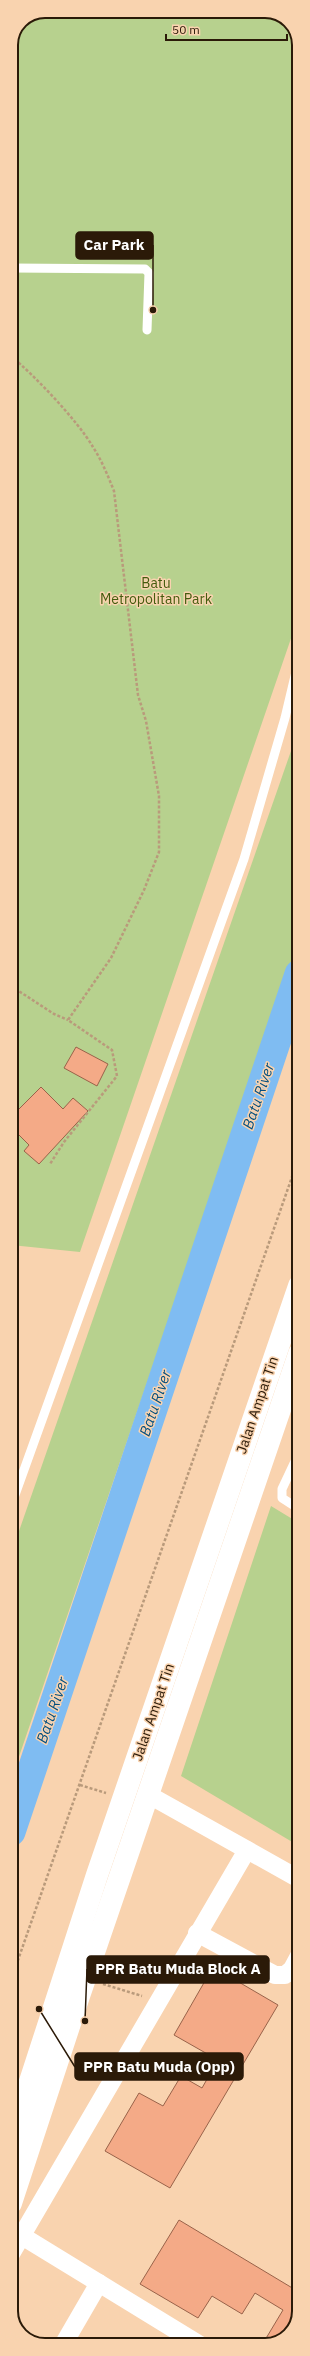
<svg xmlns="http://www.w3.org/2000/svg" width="310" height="2356" font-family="'IBM Plex Sans',sans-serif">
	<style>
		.green { fill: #b7d18e }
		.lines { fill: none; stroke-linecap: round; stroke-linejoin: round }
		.river { stroke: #7fbcf2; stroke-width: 29 }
		.building { fill: #f4aa87; stroke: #99634a }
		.path { stroke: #b99a7b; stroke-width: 2.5; stroke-dasharray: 3 2; stroke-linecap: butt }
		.service { stroke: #fff; stroke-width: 9 }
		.minor { stroke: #fff; stroke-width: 18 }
		.tertiary { stroke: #fff; stroke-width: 22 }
		.labels { text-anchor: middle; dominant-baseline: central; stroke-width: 3; stroke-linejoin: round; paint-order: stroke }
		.park-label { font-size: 14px; fill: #445c0e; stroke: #f9d3af }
		.street-label { font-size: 14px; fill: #2b1a08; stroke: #f9d3af }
		.water-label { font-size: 15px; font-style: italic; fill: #024e7f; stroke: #f9d3af }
		.rim { fill: none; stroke: #2b1a08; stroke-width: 2 }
		.leader { fill: none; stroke: #2b1a08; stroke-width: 1.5 }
		.callout-dot { fill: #2b1a08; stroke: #f9d3af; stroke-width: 1.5 }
		.callout { fill: #2b1a08; stroke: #2b1a08; stroke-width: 1.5 }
		.callout-label { font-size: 15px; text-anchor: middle; font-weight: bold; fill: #fff }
	</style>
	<rect width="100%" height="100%" fill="#f9d3af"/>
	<g class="green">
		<path d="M45 11H269L289 21 299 43 298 618 80 1252 11 1245V45L21 21Z"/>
		<path d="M299 728V939L11 1780V1554Z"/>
		<path d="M271 1506 299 1523V1846L181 1776Z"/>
	</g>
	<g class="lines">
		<path class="river" d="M11 1832 299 974"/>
	</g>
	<g class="building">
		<path d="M76 1047 108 1064 97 1086 64 1068Z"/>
		<path d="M41 1087 63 1109 73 1098 88 1111 39 1164 24 1151 29 1145 11 1127V1117Z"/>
		<path d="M213 1967 278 2005 170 2188 105 2151 139 2093 163 2106 181 2076 202 2088 218 2060 174 2035Z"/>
		<path d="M179 2220 299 2292V2311L290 2333 267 2345H262L283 2310 255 2293 242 2314 212 2296 198 2318 140 2284Z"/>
	</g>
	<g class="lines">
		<g class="path">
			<path d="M11 356C35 376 77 420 93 447 102 461 108 476 114 491L138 695 146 721 159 796V852L144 890 111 958 68 1020 112 1050 117 1076 64 1142 50 1164"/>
			<path d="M11 986 54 1014 68 1020"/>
			<path d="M80 1785 106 1793"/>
			<path d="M11 1980 299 1157"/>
			<path d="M103 1984 142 1996"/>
		</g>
		<g class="service">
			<path d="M11 268 145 269 149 273 147 330"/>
			<path d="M297 302H299"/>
			<path d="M296 310 299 309"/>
			<path d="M299 1453 282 1489V1498L299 1509"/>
			<path d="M11 1506 244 859 285 718 299 659"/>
		</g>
		<g class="minor">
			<path d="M149 1795 299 1879"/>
			<path d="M197 1933 275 1975H285L292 1969 299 1956"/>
			<path d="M22 2236 200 2345"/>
			<path d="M11 2254 247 1850"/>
			<path d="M63 2345 99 2283"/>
		</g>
		<g class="tertiary">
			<path d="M11 2140 97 1875 299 1286"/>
			<path d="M11 2203 79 1996 299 1354"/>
		</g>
	</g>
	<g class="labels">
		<g class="park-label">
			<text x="156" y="583">Batu<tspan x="156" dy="16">Metropolitan Park</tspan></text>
		</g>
		<g class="street-label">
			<text transform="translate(257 1405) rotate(-71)">Jalan Ampat Tin</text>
			<text transform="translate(153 1712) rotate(-71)">Jalan Ampat Tin</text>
		</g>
		<g class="water-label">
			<text transform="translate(258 1096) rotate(-71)">Batu River</text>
			<text transform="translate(155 1403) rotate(-71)">Batu River</text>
			<text transform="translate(52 1710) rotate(-71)">Batu River</text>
		</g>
	</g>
	<path d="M0 0H310V2356H0ZM45 18H265A27 27 0 0 1 292 45V2311A27 27 0 0 1 265 2338H45A27 27 0 0 1 18 2311V45A27 27 0 0 1 45 18Z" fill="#f9d3af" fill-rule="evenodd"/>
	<path class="rim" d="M45 18H265A27 27 0 0 1 292 45V2311A27 27 0 0 1 265 2338H45A27 27 0 0 1 18 2311V45A27 27 0 0 1 45 18Z"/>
	<path class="leader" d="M153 310L153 245M85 2021L87 1969M39 2009L75 2067"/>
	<g class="callout-dot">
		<circle cx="153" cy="310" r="4"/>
		<circle cx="85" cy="2021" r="4"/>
		<circle cx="39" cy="2009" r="4"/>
	</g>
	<g class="callout">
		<rect x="76" y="232" width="77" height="27" rx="4"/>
		<rect x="87" y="1956" width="182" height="27" rx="4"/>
		<rect x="75" y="2053" width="168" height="27" rx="4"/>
	</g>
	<g class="callout-label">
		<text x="114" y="250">Car Park</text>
		<text x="178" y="1974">PPR Batu Muda Block A</text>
		<text x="159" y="2072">PPR Batu Muda (Opp)</text>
	</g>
	<path d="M166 34v6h121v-6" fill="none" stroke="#2b1a08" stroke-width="2"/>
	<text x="172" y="34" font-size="12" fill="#2b1a08" stroke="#f9d3af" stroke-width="3" paint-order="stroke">50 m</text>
</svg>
